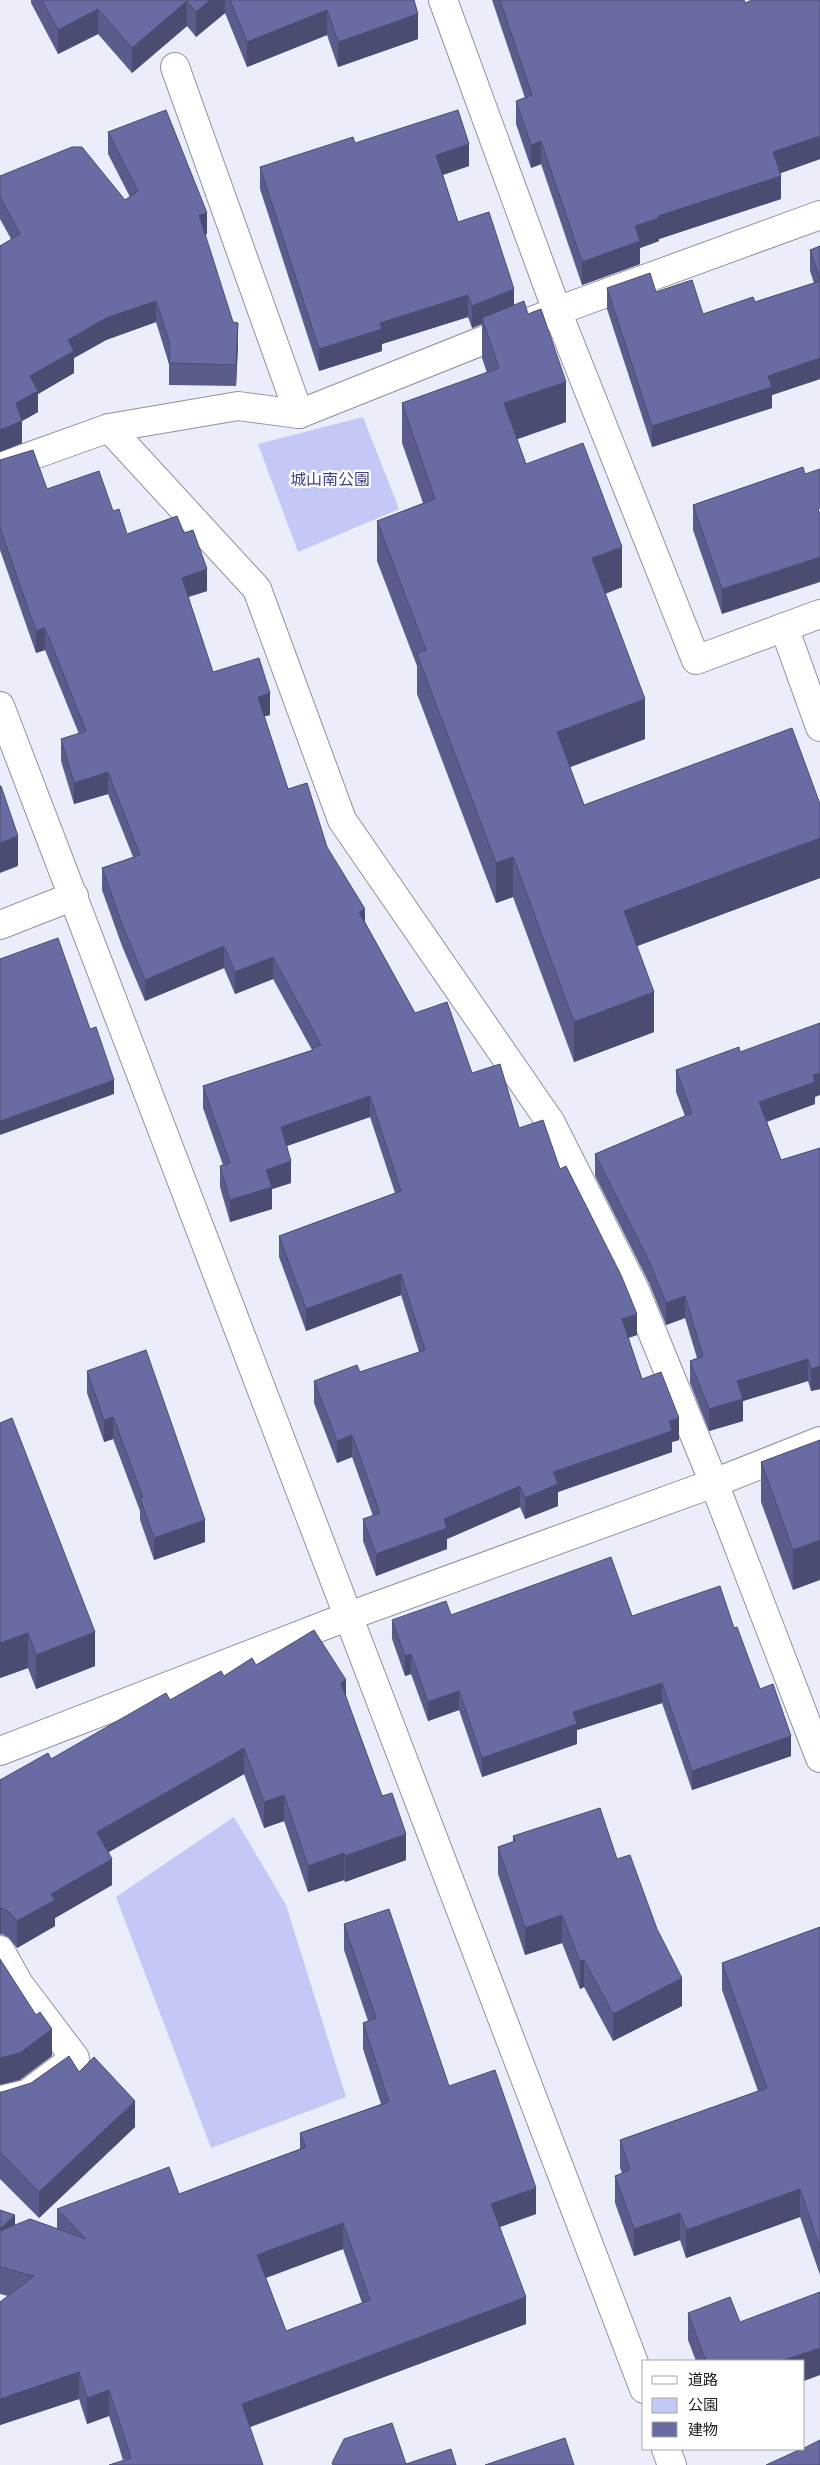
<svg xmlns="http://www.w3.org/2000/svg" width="820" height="2465" font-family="'Sofia Sans Condensed','Noto Sans JP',sans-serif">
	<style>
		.green { fill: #c4c8f7 }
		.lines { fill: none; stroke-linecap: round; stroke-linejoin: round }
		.minor-casing { stroke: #90919d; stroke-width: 30 }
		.tertiary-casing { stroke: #90919d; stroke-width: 30 }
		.minor { stroke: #fff; stroke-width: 28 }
		.tertiary { stroke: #fff; stroke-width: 28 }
		.wall { fill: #5a5d8c; fill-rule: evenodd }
		.shaded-wall { fill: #4a4c72 }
		.building { fill: #696ca3; stroke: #4a4c72; fill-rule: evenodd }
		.labels { text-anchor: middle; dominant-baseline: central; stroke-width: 4.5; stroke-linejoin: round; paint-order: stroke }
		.park-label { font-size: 16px; fill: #424189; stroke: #fff }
	</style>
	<rect width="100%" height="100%" fill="#ebedfa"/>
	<g class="green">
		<path d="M363 417 399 509 298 552 258 444Z"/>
		<path d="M234 1817 286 1905 346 2097 211 2148 116 1897Z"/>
	</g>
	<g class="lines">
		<g class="minor-casing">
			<g id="minor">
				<path d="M443 0 557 311 696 660 820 614"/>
				<path d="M175 67 299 414"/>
				<path d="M109 428 257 589 342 820 551 1123 635 1290 714 1483 820 1758"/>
				<path d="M0 467 109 428 238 406 299 414 557 311 820 215"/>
				<path d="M784 627 820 727"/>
				<path d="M0 925 74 896"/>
				<path d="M0 1751 349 1616 714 1483 820 1441"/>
				<path d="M0 1950 19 1984 75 2058 27 2094 5 2099 0 2103"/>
			</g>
		</g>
		<g class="tertiary-casing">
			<g id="tertiary">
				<path d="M0 706 644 2389"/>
				<path d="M666 2449 672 2465"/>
			</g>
		</g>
		<use href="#minor" class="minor"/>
		<use href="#tertiary" class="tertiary"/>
	</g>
	<g class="wall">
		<path d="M31 0H414L418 39 338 67 327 35 247 67 225 13 196 37 187 26 132 73 98 34 58 54 31 3Z"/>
		<path d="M492 0H744L745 3 820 0V159L780 173 781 199 659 239V241L640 248V264L582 285 541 164 531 168 516 124V101L525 98Z"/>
		<path d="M108 132 207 234 205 235 238 344 236 386 169 385V364L156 322 106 340 74 358V373L38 394V412L22 421V443L0 452V246L11 239 0 219V176L125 200 130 197 108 154Z"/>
		<path d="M355 143 469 166 443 175 458 222 514 305 566 422 517 439 526 464 622 587 605 594 645 739 570 767 584 805 820 804V878L637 946 654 1032 574 1062 513 897 496 903 417 694V666L377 561V521L423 503 402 443V403L487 373 482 358V324L472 328 468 317 382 344V351L319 371 260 189V167Z"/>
		<path d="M820 246V379L772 395V408L652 447 607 309V288L656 292 703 314 755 302 814 283 810 271V250Z"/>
		<path d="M0 460 47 489 113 511 127 534 184 533 207 591 188 597 213 672 270 715 264 716 288 789 327 847 365 922 415 1013 472 1073 519 1128 560 1169 637 1335 628 1338 642 1379 679 1440 672 1442V1452L558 1492V1506L525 1519 520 1507 447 1539V1549L376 1576 363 1541V1519L373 1516 352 1457 337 1463 314 1403V1381L360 1372 419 1352 401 1295 306 1331 279 1257V1236L395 1193 370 1117 287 1146 291 1183 272 1189V1209L230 1222 220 1187V1166L223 1165 203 1108V1086L312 1050 273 979 235 994 224 968 145 1001 122 946 102 890V868L133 857 108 794 74 804 61 761V739L79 734 45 650 36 653 0 550Z"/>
		<path d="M803 467 722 614 693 530V505Z"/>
		<path d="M740 1052 815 1097V1104L767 1122 781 1160 820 1148V1389L811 1391 808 1381 743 1401V1421L709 1431 690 1383V1361L697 1358 685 1318 666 1325 649 1283 595 1176V1154L685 1116 676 1092V1070Z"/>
		<path d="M87 1371 205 1542 154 1560 140 1520V1511L113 1439 104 1442 87 1393Z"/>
		<path d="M0 1423 95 1666 36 1689 28 1668 0 1678Z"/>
		<path d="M820 1440 793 1590 761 1502V1462Z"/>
		<path d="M451 1615 632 1616 734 1628 760 1689 791 1756 692 1790 662 1703 577 1730V1744L482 1777 459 1710 428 1721 411 1674 405 1676 392 1639V1620Z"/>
		<path d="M256 1665 346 1697 406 1860 345 1882 344 1880 308 1892 284 1821 264 1828 244 1774 108 1852 112 1885 55 1918V1926L17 1948 8 1937 1 1934 0 1780 51 1759 170 1700 224 1676Z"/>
		<path d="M513 1836 617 1859 682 2006 613 2041 584 1987 580 1989 562 1943 525 1955 498 1874V1847L513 1842Z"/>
		<path d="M344 1924 449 2086 536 2214 500 2227 526 2324 250 2427 123 2460 109 2416 87 2424 79 2399 0 2425V2302L8 2296 0 2294V2210L15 2225 57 2229V2209L179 2194 300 2149V2133L381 2104 363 2049V2023L368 2021 344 1950ZM343 2249 362 2303 286 2331 266 2278Z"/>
		<path d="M820 1927V2275L800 2217 686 2258 680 2240 634 2256 615 2203V2176L622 2173 620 2168V2140L758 2091 722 1990V1963Z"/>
		<path d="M79 2072 135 2127 39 2218 0 2179V2092H2Z"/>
		<path d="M688 2313 740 2322 804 2361H696L688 2340Z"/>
	</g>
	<g class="shaded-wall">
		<path d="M210 0H225V13L196 37V12Z"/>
		<path d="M187 1V26L132 73V48Z"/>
		<path d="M98 9V34L58 54V30Z"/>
		<path d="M327 10V35L247 67V42Z"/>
		<path d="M418 14V39L338 67V42Z"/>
		<path d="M820 136V159L773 176V152Z"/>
		<path d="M541 141V164L531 168V145Z"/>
		<path d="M469 144V166L436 177V155Z"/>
		<path d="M781 176V199L659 239V241L640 248V264L582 285V262L635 226 658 216Z"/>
		<path d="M207 213V234L199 237V215Z"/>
		<path d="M514 289V311L482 318V324L472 328V306Z"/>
		<path d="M468 295V317L382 344V351L319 371V349L380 323Z"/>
		<path d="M156 301V322L106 340 74 358V373L38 394V412L22 421V443L0 452V430L30 376 68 340 106 318Z"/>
		<path d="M238 323V344L236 386V365Z"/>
		<path d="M820 358V379L772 395V408L652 447V426L768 376Z"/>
		<path d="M566 382V422L504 444V403Z"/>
		<path d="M622 547V587L592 599V558Z"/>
		<path d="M820 557V582L722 614V589Z"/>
		<path d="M207 569V591L182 599V578Z"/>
		<path d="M45 628V650L36 653V631Z"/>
		<path d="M270 693V715L258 718V697Z"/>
		<path d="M645 699V739L557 772V732Z"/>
		<path d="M108 772V794L74 804V783Z"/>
		<path d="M18 836V866L0 873V843Z"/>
		<path d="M820 838V878L624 951V911Z"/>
		<path d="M513 857V897L496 903V863Z"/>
		<path d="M365 909V930L359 912Z"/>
		<path d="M224 946V968L145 1001V980Z"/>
		<path d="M273 957V979L235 994V972Z"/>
		<path d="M654 992V1032L574 1062V1022Z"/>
		<path d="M820 1073V1095L815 1097V1104L759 1124V1102L813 1075Z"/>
		<path d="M114 1080V1094L0 1135V1121Z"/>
		<path d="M370 1096V1117L281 1148V1127Z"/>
		<path d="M291 1161V1183L272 1189V1209L230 1222V1200L266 1170Z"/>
		<path d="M401 1274V1295L306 1331V1309Z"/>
		<path d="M685 1296V1318L666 1325V1303Z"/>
		<path d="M637 1314V1335L622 1340V1319Z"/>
		<path d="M808 1359V1381L743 1401V1421L709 1431V1409L737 1381Z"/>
		<path d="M820 1366V1389L811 1391V1369Z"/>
		<path d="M113 1417V1439L104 1442V1420Z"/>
		<path d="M679 1418V1440L672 1442V1452L558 1492V1506L525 1519V1498L553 1472 669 1421Z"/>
		<path d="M352 1435V1457L337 1463V1441Z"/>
		<path d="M520 1486V1507L447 1539V1549L376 1576V1554L444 1519Z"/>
		<path d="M205 1520V1542L154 1560V1538Z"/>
		<path d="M820 1540V1580L793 1590V1550Z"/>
		<path d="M95 1632V1666L36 1689V1655Z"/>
		<path d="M28 1633V1668L0 1678V1643Z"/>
		<path d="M411 1654V1674L405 1676V1656Z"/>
		<path d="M346 1680V1706L341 1683Z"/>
		<path d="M662 1683V1703L577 1730V1744L482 1777V1758L573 1712Z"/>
		<path d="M459 1691V1710L428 1721V1702Z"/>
		<path d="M791 1736V1756L692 1790V1771Z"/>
		<path d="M244 1748V1774L97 1859V1832Z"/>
		<path d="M284 1795V1821L264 1828V1802Z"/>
		<path d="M406 1834V1860L345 1882V1856Z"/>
		<path d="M344 1853V1880L308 1892V1866Z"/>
		<path d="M112 1859V1885L55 1918V1926L17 1948V1921L51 1894Z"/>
		<path d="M0 1908H1V1934L0 1935Z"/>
		<path d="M562 1915V1943L525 1955V1928Z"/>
		<path d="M584 1960V1987L580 1989V1961Z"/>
		<path d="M682 1978V2006L613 2041V2014Z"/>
		<path d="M52 2029V2056L20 2080 0 2085V2058Z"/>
		<path d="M135 2101V2127L39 2218V2192Z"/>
		<path d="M536 2188V2214L491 2230V2204Z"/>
		<path d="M800 2189V2217L686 2258V2230Z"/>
		<path d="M680 2213V2240L634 2256V2229Z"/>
		<path d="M15 2215V2241L0 2255V2229Z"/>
		<path d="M343 2223V2249L257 2281V2255Z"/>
		<path d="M526 2297V2324L242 2430V2404Z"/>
		<path d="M820 2348V2375L804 2381V2361H781Z"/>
		<path d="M79 2372V2399L0 2425V2399Z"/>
		<path d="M109 2390V2416L87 2424V2398Z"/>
	</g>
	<g class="building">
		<path d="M42 0H210L196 12 187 1 132 48 98 9 58 30Z"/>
		<path d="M230 0H414L418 14 338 42 327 10 247 42Z"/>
		<path d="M500 0H744L745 3 752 0H820V136L773 152 781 176 658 216 659 218 635 226 640 241 582 262 541 141 531 145 516 101 532 95Z"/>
		<path d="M166 110 207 213 199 215 233 322 238 323 236 365 169 363 170 344 156 301 106 318 68 340 74 351 30 376 38 391 16 403 22 421 0 430V246L20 234 0 197V176L72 147H82L125 200 138 191 108 132Z"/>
		<path d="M458 110 469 144 436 155 458 222 489 212 514 289 472 306 468 295 380 323 382 329 319 349 260 167 353 137 355 143Z"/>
		<path d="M820 246V279L810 250Z"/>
		<path d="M650 273 656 292 692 280 703 314 753 297 755 302 820 281V358L768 376 772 387 652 426 607 288Z"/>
		<path d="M524 301 528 314 541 309 566 382 504 403 526 464 583 443 622 547 592 558 645 699 557 732 584 805 792 728 820 804V838L624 911 654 992 574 1022 513 857 496 863 417 654 426 650 377 521 435 499 402 403 499 368 482 318Z"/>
		<path d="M33 450 47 489 99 471 113 511 119 509 127 534 177 516 184 533 193 530 207 569 182 578 213 672 259 658 270 693 258 697 288 789 307 783 327 847 365 909 359 912 415 1013 447 1002 472 1073 500 1064 519 1128 543 1120 560 1169 566 1166 621 1275 637 1314 622 1319 642 1379 661 1372 679 1418 669 1421 672 1431 553 1472 558 1484 525 1498 520 1486 444 1519 447 1528 376 1554 363 1519 380 1513 352 1435 337 1441 314 1381 357 1365 360 1372 425 1350 401 1274 306 1309 279 1236 401 1191 370 1096 281 1127 291 1161 266 1170 272 1187 230 1200 220 1166 230 1163 203 1086 313 1050 312 1048 321 1045 273 957 235 972 224 946 145 980 122 924 102 868 140 855 108 772 74 783 61 739 86 731 45 628 36 631 0 528V460Z"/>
		<path d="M803 467 805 474 820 469V508L818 509 820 514V557L722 589 693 505Z"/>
		<path d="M0 786H1L18 836 0 843Z"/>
		<path d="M58 938 90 1029 96 1027 114 1080 0 1121V959Z"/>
		<path d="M820 1023V1073L813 1075 815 1082 759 1102 781 1160 820 1148V1366L811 1369 808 1359 737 1381 743 1399 709 1409 690 1361 703 1356 685 1296 666 1303 649 1261 595 1154 692 1113 676 1070 739 1047 740 1052Z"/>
		<path d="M146 1350 205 1520 154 1538 140 1498 143 1497 113 1417 104 1420 87 1371Z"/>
		<path d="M12 1418 95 1632 36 1655 28 1633 0 1643V1423Z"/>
		<path d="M820 1440V1540L793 1550 761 1462Z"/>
		<path d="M611 1557 632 1616 720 1586 734 1628 737 1627 760 1689 773 1684 791 1736 692 1771 662 1683 573 1712 577 1724 482 1758 459 1691 428 1702 411 1654 405 1656 392 1620 446 1601 451 1615Z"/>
		<path d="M314 1630 346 1680 341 1683 382 1796 392 1793 406 1834 345 1856 344 1853 308 1866 284 1795 264 1802 244 1748 97 1832 112 1859 51 1894 55 1900 17 1921 8 1911 0 1908V1780L48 1753 51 1759 166 1693 170 1700 221 1671 224 1676 252 1658 256 1665Z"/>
		<path d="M600 1808 617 1859 630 1855 657 1929 682 1978 613 2014 584 1960 580 1961 562 1915 525 1928 498 1847 515 1841 513 1836Z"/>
		<path d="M389 1909 449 2086 495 2070 536 2188 491 2204 526 2297 242 2404 263 2465H109L131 2458 109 2390 87 2398 79 2372 0 2399V2302L34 2276 0 2267V2231L30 2219 86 2239 57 2209 169 2167 179 2194 306 2147 300 2133 389 2102 363 2023 376 2018 344 1924ZM343 2223 370 2300 286 2331 257 2255Z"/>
		<path d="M820 1927V2248L800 2189 686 2230 680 2213 634 2229 615 2176 630 2170 620 2140 767 2088 722 1963Z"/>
		<path d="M0 1959 36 2015 40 2012 52 2029 20 2053 0 2058Z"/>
		<path d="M69 2056 79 2072 94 2057 135 2101 39 2192 0 2152V2092H2L31 2083Z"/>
		<path d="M0 2210 15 2215 0 2229Z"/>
		<path d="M820 2292V2348L781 2361H706L688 2313 730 2297 740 2322Z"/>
		<path d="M392 2423 406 2464 451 2449 456 2465H333L332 2463 344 2439Z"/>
		<path d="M565 2438 574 2465H485Z"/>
		<path d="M820 2440V2465H766L801 2449H804V2448Z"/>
	</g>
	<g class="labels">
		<g class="park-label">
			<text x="330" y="480">城山南公園</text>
		</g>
	</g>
	<rect x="642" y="2360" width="162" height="90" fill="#ffffff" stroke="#a6a6a8"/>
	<rect x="652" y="2376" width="25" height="8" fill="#ffffff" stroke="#a6a6a8"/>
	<text x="688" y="2385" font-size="15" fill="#202126">道路</text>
	<rect x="652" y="2398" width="25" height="15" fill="#c4c8f7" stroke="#a6a6a8"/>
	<text x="688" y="2410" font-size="15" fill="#202126">公園</text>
	<rect x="652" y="2422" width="25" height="15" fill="#696ca3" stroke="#a6a6a8"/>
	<text x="688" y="2435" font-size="15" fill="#202126">建物</text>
</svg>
